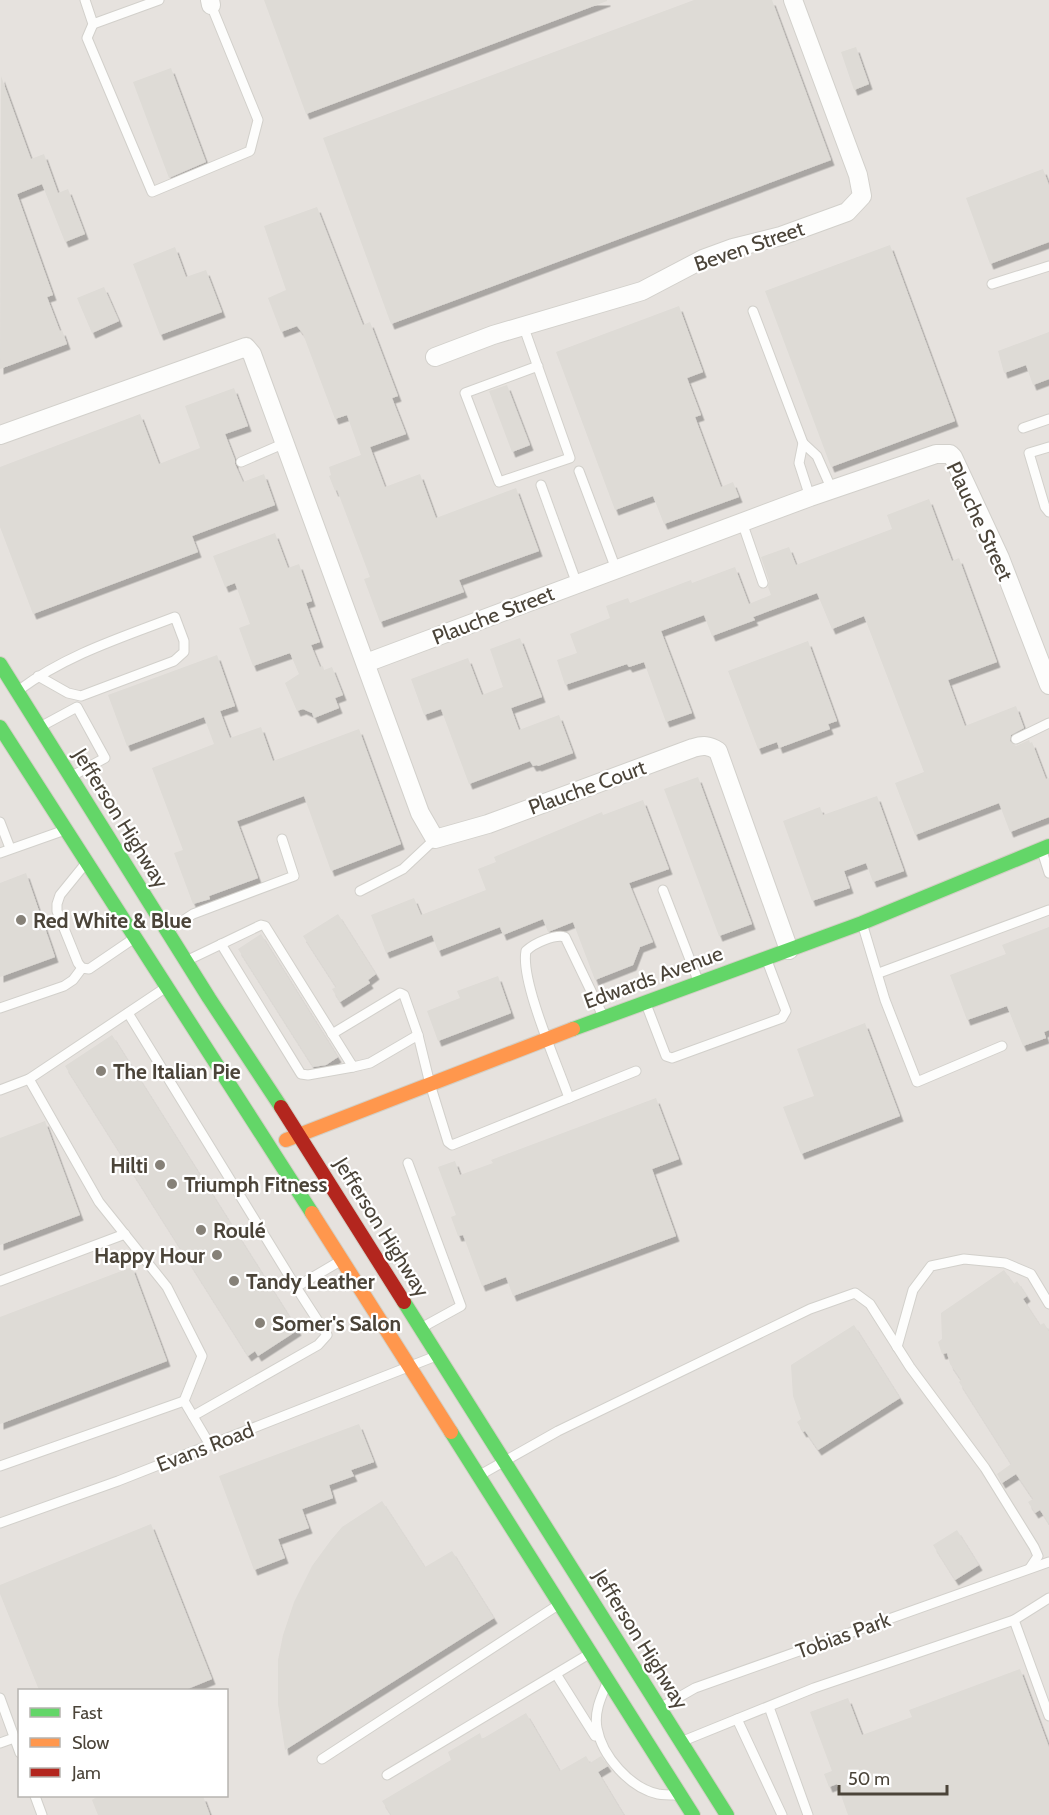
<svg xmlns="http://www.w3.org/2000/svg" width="1049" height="1815" font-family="Cabin,sans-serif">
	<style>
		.industrial { fill: #e6e2de; fill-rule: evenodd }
		.building { fill: #dedbd6; filter: url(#shadow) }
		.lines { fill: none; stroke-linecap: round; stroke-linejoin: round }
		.lane-casing { stroke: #d2d0cb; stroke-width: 11 }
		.street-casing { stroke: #d2d0cb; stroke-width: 20 }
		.fast-casing { stroke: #d3cfc5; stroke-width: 16 }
		.slow-casing { stroke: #d3cfc5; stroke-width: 16 }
		.jam-casing { stroke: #d3cfc5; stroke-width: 16 }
		.lane { stroke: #fdfdfc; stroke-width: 9 }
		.street { stroke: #fdfdfc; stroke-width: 18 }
		.fast { stroke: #63d668; stroke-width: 14 }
		.slow { stroke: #ff974d; stroke-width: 14 }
		.jam { stroke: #b3261e; stroke-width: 14 }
		.poi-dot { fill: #868178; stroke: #fff; stroke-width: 2 }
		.labels { text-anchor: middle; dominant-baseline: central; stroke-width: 4.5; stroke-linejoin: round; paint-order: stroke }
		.street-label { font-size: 21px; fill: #4b4439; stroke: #fff }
		.poi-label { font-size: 21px; font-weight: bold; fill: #4b4439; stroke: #fff; text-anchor: start }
	</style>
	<defs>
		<filter id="shadow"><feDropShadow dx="3.5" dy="5.5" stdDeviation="0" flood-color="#0004"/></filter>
	</defs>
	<rect width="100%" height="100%" fill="#f4f2ee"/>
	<path class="industrial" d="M0 0H1049V1815H0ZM20 1690H226V1796H20Z"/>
	<g class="building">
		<path d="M264 0H607V1L306 114Z"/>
		<path d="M694 0H772L831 160 391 324 323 138Z"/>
		<path d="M856 47 869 84 854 90 841 52Z"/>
		<path d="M171 68 206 162 169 178 133 82Z"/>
		<path d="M1 76 31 159 44 154 58 193 68 189 85 234 65 242 42 184 17 194 53 295 47 297 60 331 62 330 67 344 0 369Z"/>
		<path d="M1043 169 1049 185V242L990 264 966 198Z"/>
		<path d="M317 207 363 325 370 322 398 396 392 398 406 434 370 447 385 487 420 474 436 518 516 488 539 551 459 580 464 592 380 622 364 579 370 577 337 490 335 491 329 476 331 475 329 467 361 455 347 415 335 419 303 334 297 326 281 332 268 298 286 290 264 226Z"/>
		<path d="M890 245 955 421 831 467 765 291Z"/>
		<path d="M175 247 186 277 206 270 222 312 160 335 133 264Z"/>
		<path d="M104 287 119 321 92 333 77 298Z"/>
		<path d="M679 306 703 372 687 378 701 415 695 417 721 487 733 482 739 497 664 524 653 496 615 510 556 352Z"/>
		<path d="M1049 332V379L1033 385 1026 365 1004 373 998 351Z"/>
		<path d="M507 385 530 445 512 452 489 391Z"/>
		<path d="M234 388 248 426 225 434 235 460V464L243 482 264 474 275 505 192 536 198 552 33 614 0 527V467L140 414 159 464 200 448 185 406Z"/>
		<path d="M929 499 952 561 959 558 997 662 948 680 965 726 1016 706 1024 728 1011 735 1010 741 1016 746 1029 740 1030 743 1032 742 1046 779 1049 778V817L1010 832 999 803 915 835 895 783 924 772 864 616 832 629 817 593 753 617 755 620 712 636 704 615 661 631 692 713 666 722 644 662 629 667 627 664 565 685 557 660 577 653 570 634 610 618 606 606 628 598 630 603 691 580 692 583 735 567 749 604 771 595 768 587 769 581 761 557 789 547 796 565 892 529 887 515Z"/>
		<path d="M275 533 288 568 299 564 312 601 306 603 320 642 311 645 320 667 323 666 324 670 332 667 343 695 335 698 339 708 314 718 312 713 303 709 297 711 285 683 299 674 290 653 253 666 239 628 250 624 235 583 225 587 213 556Z"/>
		<path d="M520 638 542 697 511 708 519 730 559 715 573 753 538 766 537 765 533 766 530 761 469 784 441 709 424 715 411 679 468 658 482 695 503 687 490 649Z"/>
		<path d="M808 641 837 721 828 724 830 729 779 748 777 742 758 749 728 671Z"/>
		<path d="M217 655 235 706 220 711 230 738 261 727 273 761 359 729 401 844 331 871 304 796 237 821 258 878 209 896 210 899 193 904 174 853 183 850 152 768 214 744 204 717 127 746 108 695Z"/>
		<path d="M698 777 752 924 719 936 664 789Z"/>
		<path d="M877 796 904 871 873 882 866 863 844 871 850 888 812 901 783 821 820 807 823 815Z"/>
		<path d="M643 800 669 869 629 883 653 942 640 947 633 965 595 980 573 922 548 932 543 919 503 935 500 927 438 951 432 935 386 953 371 915 414 898 421 915 486 890 478 869 496 862 494 857 602 812 603 815Z"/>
		<path d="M26 873 55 957 0 977V883Z"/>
		<path d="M338 914 376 974 368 980 370 983 340 1002 332 989 336 987 303 936Z"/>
		<path d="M1049 927V1030L1044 1032 1046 1038 1023 1046 1007 1006 967 1020 950 975 1006 954 1002 945Z"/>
		<path d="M261 934 338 1057 326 1065 313 1067 238 949Z"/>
		<path d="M498 976 511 1013 438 1041 427 1011 460 998 457 991Z"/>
		<path d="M865 1023 900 1116 801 1154 783 1107 814 1096 797 1049Z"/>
		<path d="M112 1035 298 1330 258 1356 255 1351 248 1356 65 1066Z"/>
		<path d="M656 1098 679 1159 652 1169 676 1236 513 1296 506 1277 482 1286 463 1235 458 1236 451 1217 456 1215 438 1167 455 1161 460 1175 493 1163 491 1160Z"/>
		<path d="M45 1121 80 1215 0 1245V1138Z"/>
		<path d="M132 1267 167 1361 0 1424V1317Z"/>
		<path d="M1004 1270 1014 1284 1017 1281 1027 1296 1023 1299 1040 1325 1044 1323 1049 1331V1524L1040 1510 1035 1513 1028 1502 1033 1499 1016 1474 1002 1483 997 1474 1011 1464 959 1382 961 1380 950 1364 947 1353 942 1354 938 1342 942 1339 941 1313Z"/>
		<path d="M854 1325 900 1398 818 1450 805 1431 803 1432 797 1422 801 1419 793 1396 791 1365Z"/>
		<path d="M359 1424 374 1462 351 1470 354 1476 329 1485 333 1498 302 1509 309 1528 278 1539 285 1558 254 1570 219 1476Z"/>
		<path d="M382 1501 425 1567 452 1551 494 1618 285 1750 278 1704V1660L283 1635 294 1602 312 1566 331 1540 342 1527Z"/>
		<path d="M151 1524 212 1679 185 1690H39L0 1594V1585Z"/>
		<path d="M957 1530 979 1565 955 1580 933 1545Z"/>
		<path d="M1020 1669 1049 1747V1815H848L837 1784 829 1787 824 1774 832 1771 810 1712 848 1698 862 1735 912 1717 909 1710Z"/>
		<path d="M526 1713 560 1771 586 1756 590 1763 601 1756 608 1766 598 1772 624 1815H391L382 1801 451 1760 448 1752 480 1733 482 1739Z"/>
		<path d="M98 1796H203L210 1815H98L92 1800Z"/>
	</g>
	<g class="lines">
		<g class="lane-casing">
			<g id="lane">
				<path d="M85 0 93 24 87 38 152 192 250 151 258 120 211 5"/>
				<path d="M93 24 159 0"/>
				<path d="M992 284 1049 266"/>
				<path d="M753 311 803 443"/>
				<path d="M523 325 570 458 499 482 465 393 538 366"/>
				<path d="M1023 428 1049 419"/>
				<path d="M1049 447 1029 453 1045 507 1049 512"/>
				<path d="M241 462 285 443"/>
				<path d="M579 471 616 569"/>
				<path d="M541 485 577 584"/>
				<path d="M810 497 799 463 803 443 817 456 832 490"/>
				<path d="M742 522 763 583"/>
				<path d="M19 690C66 655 120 638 175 617L184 641V652L174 661 81 696 68 693 38 676"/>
				<path d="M40 727 77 707 105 758 72 776"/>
				<path d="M1016 739 1049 723"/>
				<path d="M0 822 10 848"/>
				<path d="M1042 851 1049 873"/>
				<path d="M0 853 65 830"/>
				<path d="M663 890 699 983"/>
				<path d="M360 891 403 869 435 839"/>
				<path d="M862 923 885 1000 917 1082 1002 1046"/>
				<path d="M167 931 193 914 294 876 282 839"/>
				<path d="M221 944 301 1074 308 1075 353 1067"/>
				<path d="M186 961 261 925 265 926 353 1067 370 1063 418 1035 430 1084 448 1142 452 1145 636 1071"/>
				<path d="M82 968 78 963 57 911V904L60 895 86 863"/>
				<path d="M879 973 1049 910"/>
				<path d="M646 1004 666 1056 672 1058 782 1018 786 1011 766 958"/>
				<path d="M0 1008 64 986 73 980 82 968 89 969 136 937"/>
				<path d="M128 1013 296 1287 342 1260"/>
				<path d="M332 1034 400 993 404 995 418 1035"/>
				<path d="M29 1079 99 1202 167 1287 202 1356 184 1401"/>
				<path d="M0 1090 29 1079 165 988"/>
				<path d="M569 1098C558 1066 520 981 526 951 534 943 555 934 565 937L603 1016"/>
				<path d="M408 1163 461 1306 421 1328"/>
				<path d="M0 1281 125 1234"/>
				<path d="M897 1347 913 1290 931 1266 964 1259 1005 1263 1031 1274 1049 1304"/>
				<path d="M193 1416 318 1345 327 1335 296 1287"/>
				<path d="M0 1466 184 1401 210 1445"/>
				<path d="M480 1475 558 1431 810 1309 855 1293 870 1304 910 1367 985 1468 1034 1547 1038 1556 1030 1568"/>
				<path d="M0 1523 118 1481 436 1356"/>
				<path d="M1014 1620 1049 1716"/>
				<path d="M556 1674 595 1736"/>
				<path d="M607 1683C601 1697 594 1712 597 1728 602 1756 630 1788 658 1794 664 1795 670 1795 677 1795"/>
				<path d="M0 1698 20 1753"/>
				<path d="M769 1707 808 1815"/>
				<path d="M660 1708 695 1688 1049 1562"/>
				<path d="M737 1719 782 1815"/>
				<path d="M683 1741 814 1688 1014 1620 1049 1598"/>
				<path d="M0 1743 14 1738"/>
				<path d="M322 1759 558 1605"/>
				<path d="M387 1775 589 1654"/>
				<path d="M35 1796 42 1815"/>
			</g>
		</g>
		<g class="street-casing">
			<g id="street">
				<path d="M210 0 211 5"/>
				<path d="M435 357 493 335 642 291 703 259 733 248 781 236 847 212 862 196 858 175 793 0"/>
				<path d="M0 435 246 347 252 354 420 813 435 839 488 824 693 748C703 745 709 745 718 751L789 950"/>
				<path d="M366 663 810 497 936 454H950L953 457 1000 558 1049 685"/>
			</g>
		</g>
		<g class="fast-casing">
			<g id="fast">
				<path d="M0 664 209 998 281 1107"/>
				<path d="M0 727 312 1213"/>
				<path d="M573 1029 862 923 1049 846"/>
				<path d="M404 1302 727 1815"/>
				<path d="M451 1432 693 1815"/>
			</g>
		</g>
		<g class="slow-casing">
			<g id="slow">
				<path d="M286 1140 573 1029"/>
				<path d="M312 1213 451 1432"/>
			</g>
		</g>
		<g class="jam-casing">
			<path id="jam" d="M281 1107 404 1302"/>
		</g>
		<use href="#lane" class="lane"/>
		<use href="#street" class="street"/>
		<use href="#fast" class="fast"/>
		<use href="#slow" class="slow"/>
		<use href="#jam" class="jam"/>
	</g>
	<g class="poi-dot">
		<circle cx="21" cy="920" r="6"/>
		<circle cx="101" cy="1071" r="6"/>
		<circle cx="160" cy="1165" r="6"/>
		<circle cx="172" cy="1184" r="6"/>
		<circle cx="201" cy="1230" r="6"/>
		<circle cx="217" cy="1255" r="6"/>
		<circle cx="234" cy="1281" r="6"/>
		<circle cx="260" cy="1323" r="6"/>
	</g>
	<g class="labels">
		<g class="street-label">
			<text transform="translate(749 246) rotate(-19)">Beven Street</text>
			<text transform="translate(980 521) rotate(65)">Plauche Street</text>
			<text transform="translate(493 615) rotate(-21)">Plauche Street</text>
			<text transform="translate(587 787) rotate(-20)">Plauche Court</text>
			<text transform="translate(121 818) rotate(58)">Jefferson Highway</text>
			<text transform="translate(653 977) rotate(-20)">Edwards Avenue</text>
			<text transform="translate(382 1227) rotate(58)">Jefferson Highway</text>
			<text transform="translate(205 1447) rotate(-21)">Evans Road</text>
			<text transform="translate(843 1635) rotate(-20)">Tobias Park</text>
			<text transform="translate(641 1639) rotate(58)">Jefferson Highway</text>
		</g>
		<g class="poi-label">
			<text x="33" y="920">Red White &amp; Blue</text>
			<text x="113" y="1071">The Italian Pie</text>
			<text x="148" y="1165" text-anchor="end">Hilti</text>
			<text x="184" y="1184">Triumph Fitness</text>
			<text x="213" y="1230">Roulé</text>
			<text x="205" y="1255" text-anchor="end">Happy Hour</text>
			<text x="246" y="1281">Tandy Leather</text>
			<text x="272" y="1323">Somer's Salon</text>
		</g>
	</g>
	<rect x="18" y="1689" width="210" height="108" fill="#ffffff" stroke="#b7b4b0" stroke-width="1.5"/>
	<rect x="30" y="1708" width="30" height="9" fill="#63d668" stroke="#b7b4b0" stroke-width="1.5"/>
	<text x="72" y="1719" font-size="18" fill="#4b4439">Fast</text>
	<rect x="30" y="1738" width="30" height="9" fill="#ff974d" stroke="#b7b4b0" stroke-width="1.5"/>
	<text x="72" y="1749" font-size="18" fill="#4b4439">Slow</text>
	<rect x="30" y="1768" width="30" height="9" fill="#b3261e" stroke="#b7b4b0" stroke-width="1.5"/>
	<text x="72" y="1779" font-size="18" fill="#4b4439">Jam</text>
	<path d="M839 1785v9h108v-9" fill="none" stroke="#4b4439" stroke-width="3"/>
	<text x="848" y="1785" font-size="18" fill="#4b4439" stroke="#ffffff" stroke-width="4.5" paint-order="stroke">50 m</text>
</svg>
